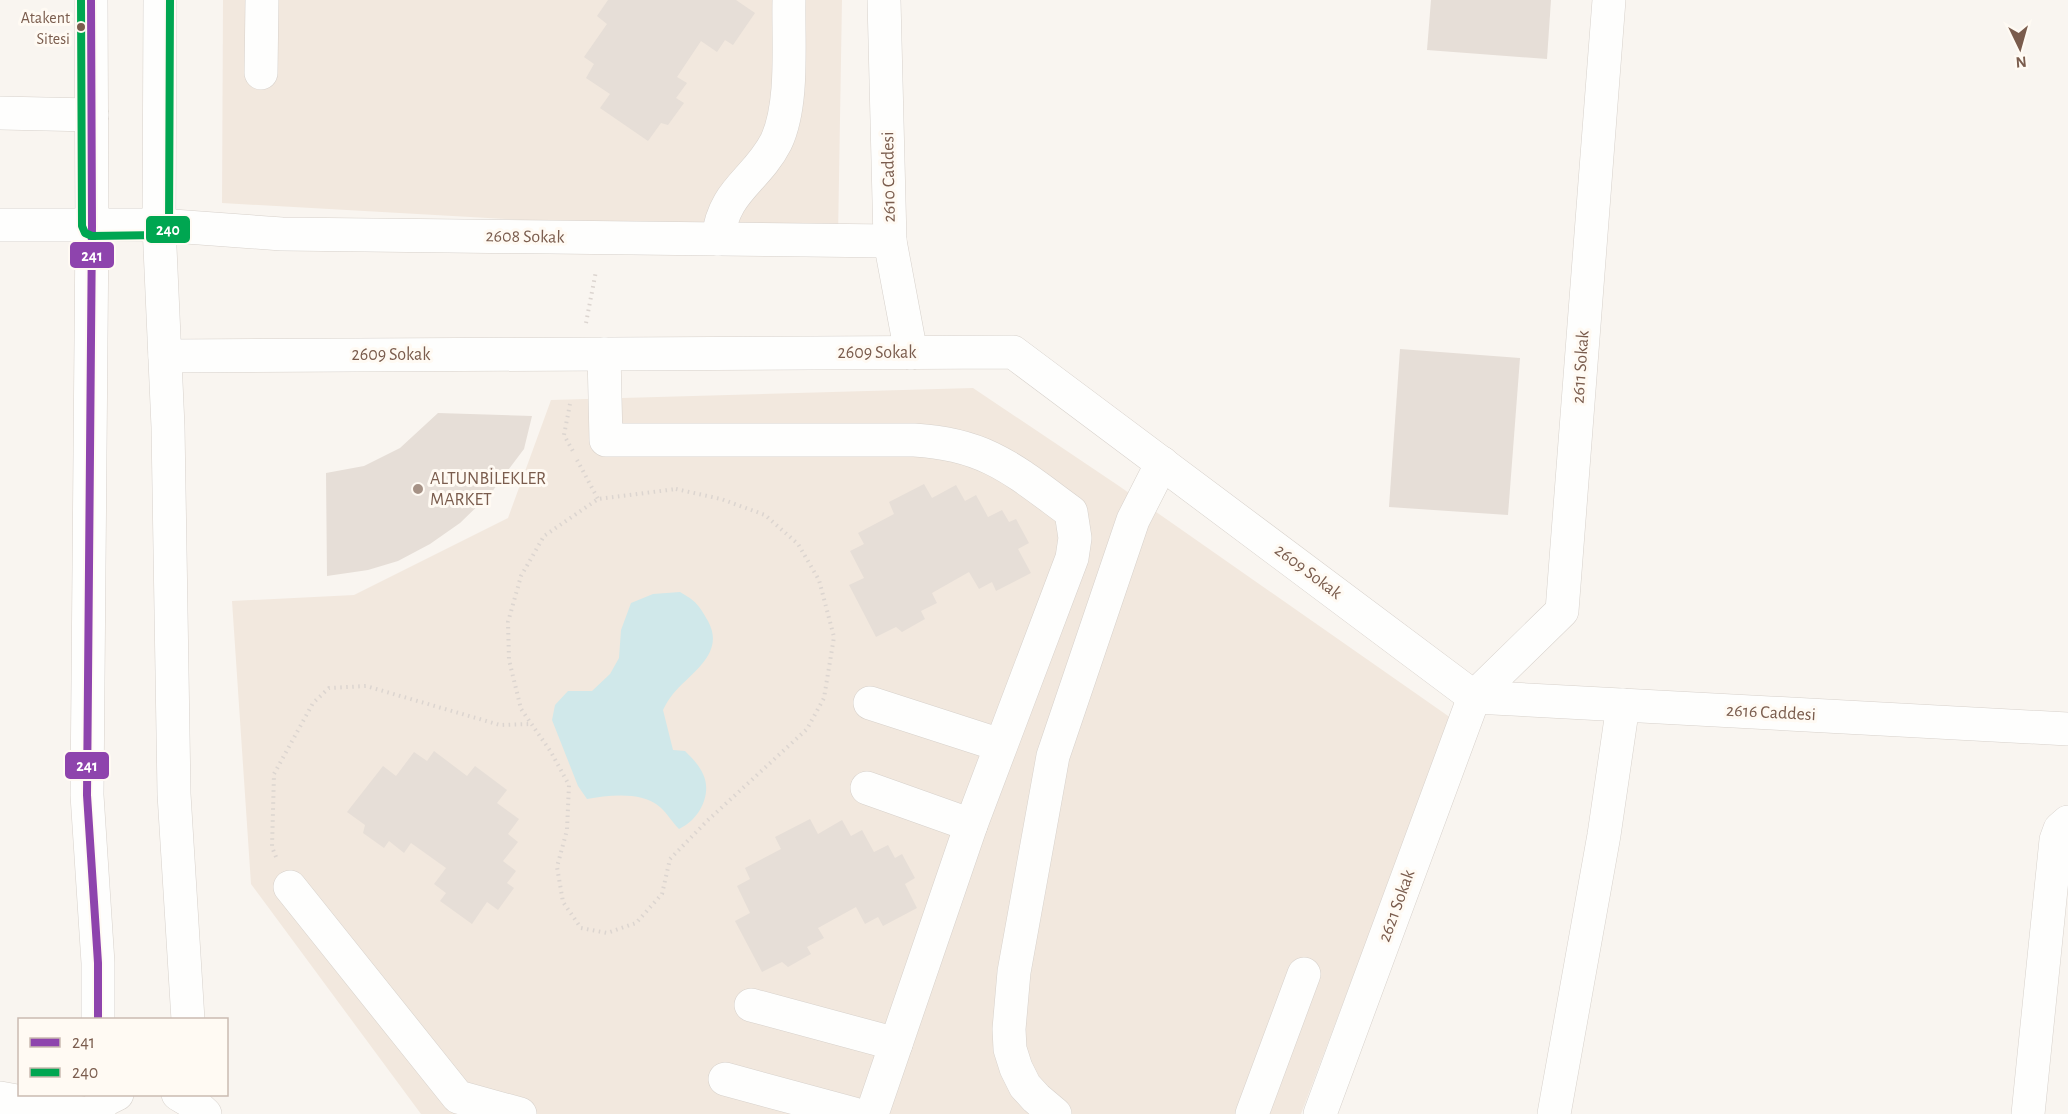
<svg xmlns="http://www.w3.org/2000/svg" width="2068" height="1114" font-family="'Alegreya Sans',sans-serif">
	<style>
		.residential { fill: #f2e8de }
		.water { fill: #d0e8ea }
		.building { fill: #e6ded7 }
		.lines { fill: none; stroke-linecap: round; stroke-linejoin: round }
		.minor-casing { stroke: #d7d1cb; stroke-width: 34 }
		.path { stroke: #dcd5d0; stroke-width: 4; stroke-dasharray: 1.5 4.5; stroke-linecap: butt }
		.minor { stroke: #fefefd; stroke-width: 33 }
		.bus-1-casing { stroke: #fffaf3; stroke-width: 12 }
		.bus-2-casing { stroke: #fffaf3; stroke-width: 12 }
		.bus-1 { stroke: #8e44ad; stroke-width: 8 }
		.bus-2 { stroke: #00a651; stroke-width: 8 }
		.bus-dot { fill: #7a5c4d; stroke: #fffaf3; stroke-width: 2 }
		.poi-dot { fill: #a69286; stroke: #fffaf3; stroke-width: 2 }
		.labels { text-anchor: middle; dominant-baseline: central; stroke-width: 6; stroke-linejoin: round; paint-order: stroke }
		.bus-label { font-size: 16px; fill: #7a5c4d; stroke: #fffaf3; text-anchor: end }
		.street-label { font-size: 18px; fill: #7a5c4d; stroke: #fffaf3 }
		.poi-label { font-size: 18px; fill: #7a5c4d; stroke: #fffaf3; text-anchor: start }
		.line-badge { stroke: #fffaf3; stroke-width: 2 }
		.badge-label { font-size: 16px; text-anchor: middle; font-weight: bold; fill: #fff }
	</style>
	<rect width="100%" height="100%" fill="#f9f5f0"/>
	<g class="residential">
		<path d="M223 0H842L838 238 222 203Z"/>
		<path d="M973 388 1119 486 1451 718 1301 1114H421L251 884 232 601 354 595 508 518 551 400Z"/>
	</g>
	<path class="water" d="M680 592C696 601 699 605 708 621 727 656 686 675 670 698 667 702 665 706 663 710L673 750 685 751C692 758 699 765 703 774 713 795 698 821 679 829 672 822 667 813 660 807 642 791 609 795 587 799L578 786 552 720 555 705 568 691H592L610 674 619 658 621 630 631 603 653 594Z"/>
	<g class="building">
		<path d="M608 0H736L755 13 733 45 725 40 717 52 701 41 677 77 687 83 676 98 684 103 668 125 661 123 648 141 600 108 610 94 586 78 594 64 584 57 607 24 597 16Z"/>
		<path d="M1431 0H1551L1547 59 1427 50Z"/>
		<path d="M1400 349 1520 358 1508 515 1389 507Z"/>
		<path d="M438 413 532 416 524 449 491 493 460 523 430 544 398 561 368 570 327 576 326 473 364 466 400 448Z"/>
		<path d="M924 484 932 498 956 485 965 501 976 495 988 517 1002 510 1009 522 1016 519 1029 543 1018 549 1031 573 996 591 992 582 979 589 969 572 932 593 937 603 921 611 925 619 902 632 896 627 876 637 849 585 864 578 850 551 864 544 858 533 894 514 889 502Z"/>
		<path d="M434 751 467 776 475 766 507 790 497 803 519 819 508 834 518 842 503 861 516 871 507 883 514 888 498 910 487 902 472 924 440 901 446 893 434 884 446 868 411 843 404 853 389 841 384 848 363 833 365 825 347 812 383 766 396 776 414 752 427 761Z"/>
		<path d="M810 819 818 834 842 820 851 836 862 830 874 852 888 845 895 858 902 854 915 878 905 884 917 908 883 926 878 917 865 924 856 907 818 928 824 938 807 947 811 954 788 967 782 962 762 972 735 921 750 913 737 886 750 879 745 868 781 849 775 837Z"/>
	</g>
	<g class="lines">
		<g class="minor-casing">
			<g id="minor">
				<path d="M91 0 92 226 87 795 98 963V1020"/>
				<path d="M160 0 159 225 168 427 174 794 188 1020"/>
				<path d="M884 0 890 241 911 353"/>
				<path d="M261 73 262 0"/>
				<path d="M0 113 92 115"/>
				<path d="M0 225H159L282 234 890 241"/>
				<path d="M718 239C723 190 756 181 776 142 794 104 788 42 789 0"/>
				<path d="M604 354 606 440H914C987 444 1015 471 1071 512L1075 538 1072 558 971 825 872 1114"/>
				<path d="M165 356 1013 352 1474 697"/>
				<path d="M1474 697 2068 729"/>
				<path d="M870 703 1000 745"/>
				<path d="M867 788 971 825"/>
				<path d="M290 887 458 1097 520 1114"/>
				<path d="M751 1005 896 1044"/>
				<path d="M725 1079 854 1114"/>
				<path d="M178 1094 193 1103 205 1114"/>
				<path d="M0 1098 88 1114"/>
				<path d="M90 1114 107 1099 117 1094"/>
				<path d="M1055 1114 1036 1098 1025 1086 1016 1068 1010 1049 1009 1029 1014 972 1053 756 1133 520 1162 463"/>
				<path d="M1252 1114 1304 974"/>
				<path d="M1320 1114 1474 697 1562 611 1609 0"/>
				<path d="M1554 1114 1604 835 1623 705"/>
				<path d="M2028 1114 2056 840 2060 829 2068 822"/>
			</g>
		</g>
		<g class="path">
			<path d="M586 323 596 271"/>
			<path d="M570 404 564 435 574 453"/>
			<path d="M577 460 598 499"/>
			<path d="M676 489 721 499 765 515 798 544 819 580 834 637 824 698 807 729 707 821 670 859 662 894 636 923 607 933 581 928 563 902 557 867 567 830 569 785 551 752 521 709 509 660 508 622 521 576 544 536 598 499Z"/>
			<path d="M276 857 272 847 274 774 313 703 329 688 366 686 500 725 531 724"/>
		</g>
		<use href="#minor" class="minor"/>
		<g class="bus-1-casing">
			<path id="bus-1" d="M91 0 92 226 87 795 98 963V1020"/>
		</g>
		<g class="bus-2-casing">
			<path id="bus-2" d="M81 0 82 226 85 233 92 236 160 235 166 233 169 228 170 0"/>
		</g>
		<use href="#bus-1" class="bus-1"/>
		<use href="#bus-2" class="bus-2"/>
	</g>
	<circle class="bus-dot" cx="81" cy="27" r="5"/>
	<circle class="poi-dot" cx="418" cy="489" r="6"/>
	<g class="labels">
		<g class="bus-label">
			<text x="70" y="18">Atakent<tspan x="70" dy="21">Sitesi</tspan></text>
		</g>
		<g class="street-label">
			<text transform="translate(889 177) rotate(-91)">2610 Caddesi</text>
			<text transform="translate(525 237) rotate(1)">2608 Sokak</text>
			<text x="877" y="353">2609 Sokak</text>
			<text x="391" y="355">2609 Sokak</text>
			<text transform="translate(1581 367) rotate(-86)">2611 Sokak</text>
			<text transform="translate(1308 572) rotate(37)">2609 Sokak</text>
			<text transform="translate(1771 713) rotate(3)">2616 Caddesi</text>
			<text transform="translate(1397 906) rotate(-70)">2621 Sokak</text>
		</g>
		<g class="poi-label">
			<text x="430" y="479">ALTUNBİLEKLER<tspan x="430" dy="21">MARKET</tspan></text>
		</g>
	</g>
	<g class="line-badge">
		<rect x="145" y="215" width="46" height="29" rx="6" fill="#00a651"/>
		<rect x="69" y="241" width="46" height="28" rx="6" fill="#8e44ad"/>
		<rect x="64" y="751" width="46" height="29" rx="6" fill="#8e44ad"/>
	</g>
	<g class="badge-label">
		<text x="168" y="235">240</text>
		<text x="92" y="261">241</text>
		<text x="87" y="771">241</text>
	</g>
	<rect x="18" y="1018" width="210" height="78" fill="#fffaf3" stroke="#cabbb1" stroke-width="1.5"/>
	<rect x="30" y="1038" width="30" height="9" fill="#8e44ad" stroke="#cabbb1" stroke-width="1.5"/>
	<text x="72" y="1048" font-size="18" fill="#7a5c4d">241</text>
	<rect x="30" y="1068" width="30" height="9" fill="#00a651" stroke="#cabbb1" stroke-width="1.5"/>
	<text x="72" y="1078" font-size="18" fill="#7a5c4d">240</text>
	<g transform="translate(2020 48) rotate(175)" stroke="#fffaf3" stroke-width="4.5" paint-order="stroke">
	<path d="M0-4.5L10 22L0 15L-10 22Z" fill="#7a5c4d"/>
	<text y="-9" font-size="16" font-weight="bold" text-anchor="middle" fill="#7a5c4d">N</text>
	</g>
</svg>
